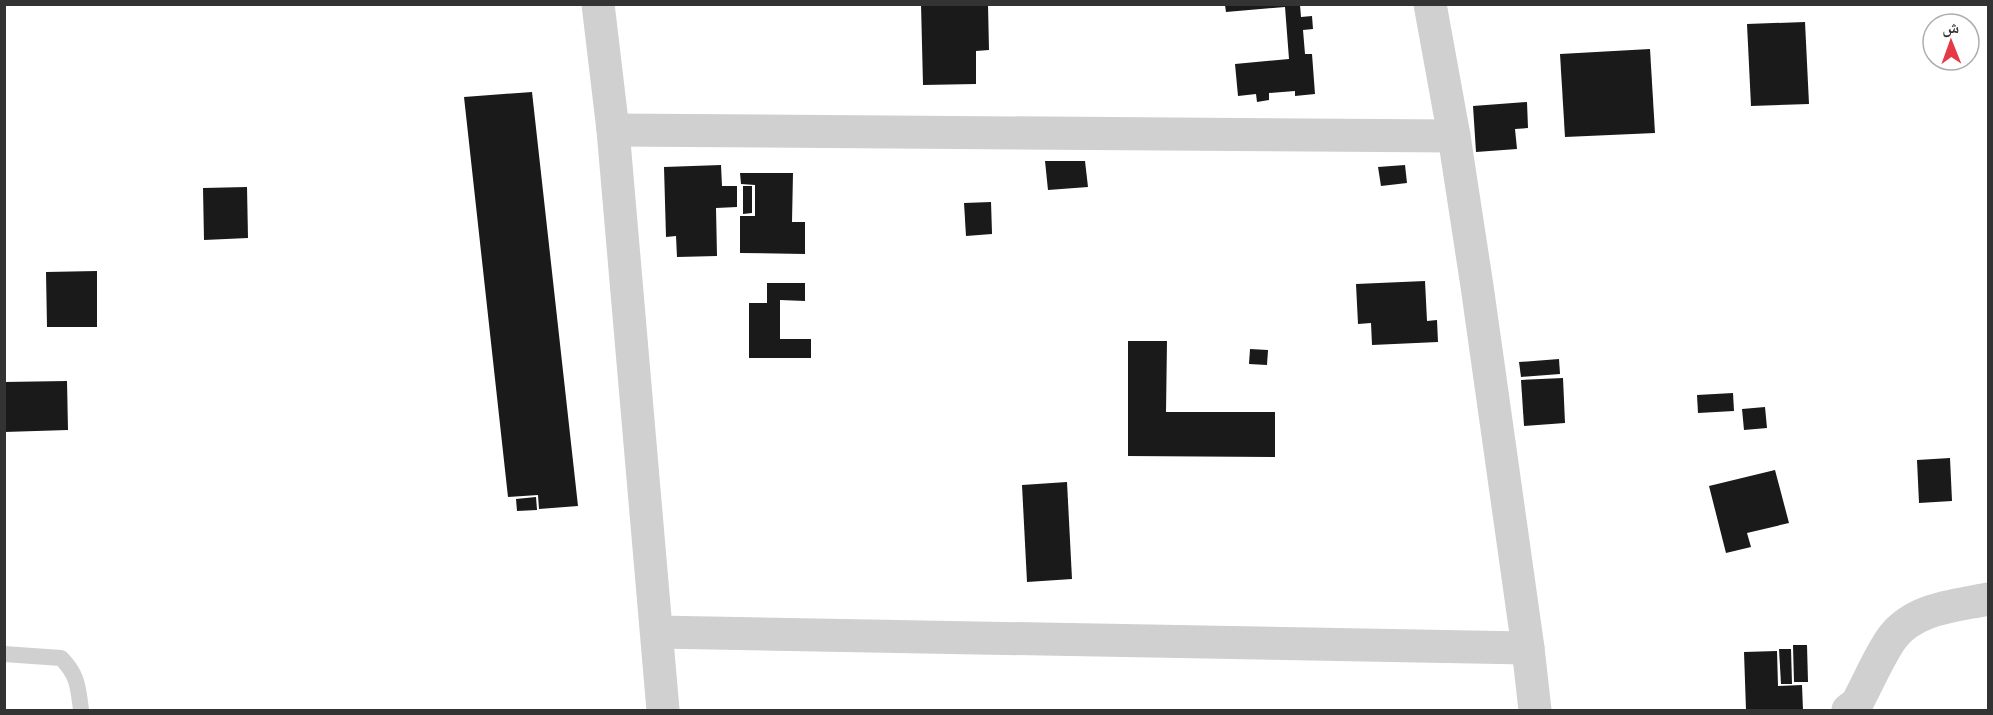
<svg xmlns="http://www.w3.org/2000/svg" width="1993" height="715" font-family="'Varela Round','Noto Naskh Arabic',sans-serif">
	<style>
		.building { fill: #1a1a1a }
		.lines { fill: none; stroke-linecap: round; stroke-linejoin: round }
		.lane { stroke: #d0d0d0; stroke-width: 16 }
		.street { stroke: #d0d0d0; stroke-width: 33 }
	</style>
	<rect width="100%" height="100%" fill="#fff"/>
	<g class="building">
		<path d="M921 4H988L989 50 976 51V84L923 85Z"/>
		<path d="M1225 5H1300L1301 17 1312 16 1313 29 1303 30 1305 54H1312L1315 94 1295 96V91L1269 93V100L1257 102 1256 94 1238 96 1235 64 1289 59 1285 7 1226 12Z"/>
		<path d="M1805 22 1809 104 1751 106 1747 24Z"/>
		<path d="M1650 49 1655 133 1565 137 1560 54Z"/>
		<path d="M532 92 578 506 539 509 538 495 508 497 464 97Z"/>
		<path d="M1527 102 1528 128 1515 129 1517 149 1476 152 1473 106Z"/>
		<path d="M1045 161H1085L1088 187 1048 190Z"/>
		<path d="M721 165 722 186H737V207L716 208 717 256 677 257 676 236 666 237 664 167Z"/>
		<path d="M1405 165 1407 183 1381 186 1378 167Z"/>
		<path d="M740 173H793L792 222H805V254L740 253V216H755V185L741 184Z"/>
		<path d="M743 186H752V213L743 214Z"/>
		<path d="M247 187 248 238 204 240 203 188Z"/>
		<path d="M991 202 992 234 966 236 964 203Z"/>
		<path d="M97 271V327H47L46 272Z"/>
		<path d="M1425 281 1427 321 1437 320 1438 342 1372 345 1371 323 1358 324 1356 284Z"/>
		<path d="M767 283H805V301L780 300V339H811V358H749V303H767Z"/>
		<path d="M1128 341H1167L1166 412H1275V457L1128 456Z"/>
		<path d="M1250 349 1268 350 1267 365 1249 364Z"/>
		<path d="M1559 359 1560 374 1521 377 1519 362Z"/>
		<path d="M1563 378 1565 423 1524 426 1521 380Z"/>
		<path d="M67 381 68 430 4 432V382Z"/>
		<path d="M1733 393 1734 411 1698 413 1697 395Z"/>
		<path d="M1765 407 1767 428 1744 430 1742 409Z"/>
		<path d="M1950 458 1952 501 1919 503 1917 460Z"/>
		<path d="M1775 470 1789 523 1747 533 1751 547 1726 553 1709 486Z"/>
		<path d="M1067 482 1072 579 1027 582 1022 485Z"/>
		<path d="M536 497 537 510 517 511 516 499Z"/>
		<path d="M1793 645H1807L1808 682H1794Z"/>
		<path d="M1779 649H1791L1792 684H1781Z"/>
		<path d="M1777 651 1778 686 1802 685 1803 710H1746L1744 652Z"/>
	</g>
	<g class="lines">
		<path class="lane" d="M4 654 61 658C78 675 78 687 81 710"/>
		<g class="street">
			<path d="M598 4 613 130 663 710"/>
			<path d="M1430 4 1454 136 1477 286 1528 648 1535 710"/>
			<path d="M613 130 1454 136"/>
			<path d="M657 632 1528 648"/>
			<path d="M1848 710 1857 703C1868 683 1879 656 1892 638 1914 608 1955 606 1988 599"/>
		</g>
	</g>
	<rect width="1993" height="715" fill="none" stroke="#333333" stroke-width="12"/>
	<g transform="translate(1951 42) rotate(359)"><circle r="28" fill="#ffffff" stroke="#adadad" stroke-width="1.5"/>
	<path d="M0-4.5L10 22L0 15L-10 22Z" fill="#e63946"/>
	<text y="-9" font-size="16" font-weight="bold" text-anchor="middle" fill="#333333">ش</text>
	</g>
</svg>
